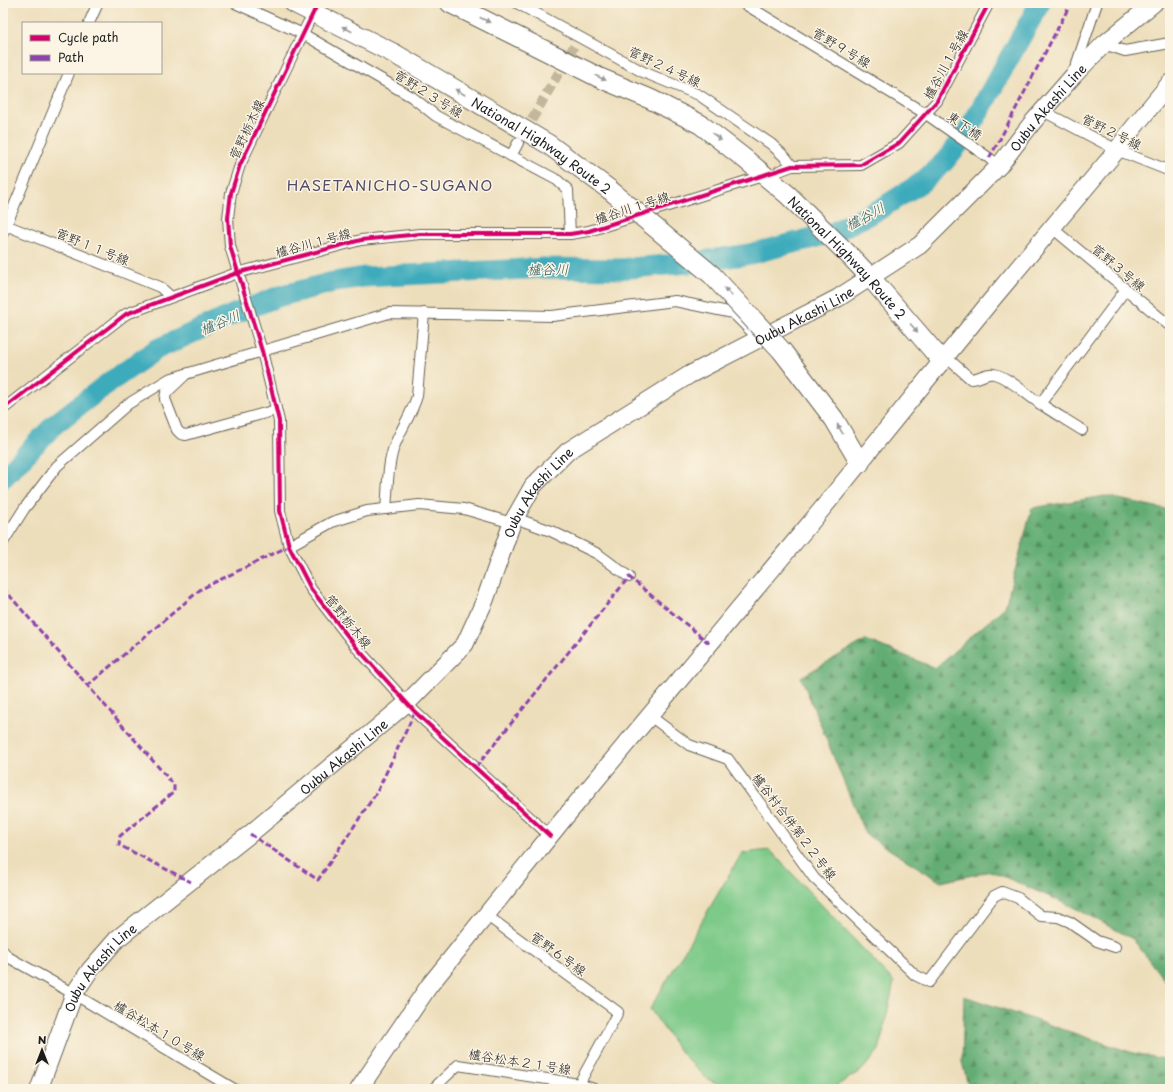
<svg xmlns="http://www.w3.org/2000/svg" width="1173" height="1092" font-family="'Playpen Sans','Klee One',sans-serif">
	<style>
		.forest { fill: url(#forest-firs); stroke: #406448 }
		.pitch { fill: #7bc988; stroke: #4c7252 }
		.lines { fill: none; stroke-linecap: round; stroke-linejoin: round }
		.river { stroke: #3dabbc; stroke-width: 21 }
		.street-tunnel { stroke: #c3b79b; stroke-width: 10; stroke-dasharray: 10 5; stroke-linecap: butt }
		.street-casing { stroke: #656054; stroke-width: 12 }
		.primary-casing { stroke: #656054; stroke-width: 19 }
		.highway-casing { stroke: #656054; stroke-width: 21 }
		.street { stroke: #fff; stroke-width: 10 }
		.primary { stroke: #fff; stroke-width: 17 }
		.highway { stroke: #fff; stroke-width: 19 }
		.highway-bridge-casing { stroke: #656054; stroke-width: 21; stroke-linecap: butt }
		.highway-bridge { stroke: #fff; stroke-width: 19 }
		.quiet { stroke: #8e44ad; stroke-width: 3; stroke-dasharray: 6 3; stroke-linecap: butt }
		.cycleway-casing { stroke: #fcf5e5; stroke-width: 6 }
		.cycleway { stroke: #d6006c; stroke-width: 4 }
		.oneway { fill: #999 }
		.labels { text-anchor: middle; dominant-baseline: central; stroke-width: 3; stroke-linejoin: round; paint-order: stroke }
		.street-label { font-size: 13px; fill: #1c1c1c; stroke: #fcf5e5 }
		.water-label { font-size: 14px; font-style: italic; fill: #2b5c64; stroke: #fcf5e5 }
		.quarter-label { font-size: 15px; letter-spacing: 1px; fill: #514c68; stroke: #fcf5e5 }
	</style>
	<defs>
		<pattern id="forest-firs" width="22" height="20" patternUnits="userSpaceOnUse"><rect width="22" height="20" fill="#64ad74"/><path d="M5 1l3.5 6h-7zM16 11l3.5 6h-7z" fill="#528c5e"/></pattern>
	</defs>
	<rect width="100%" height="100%" fill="#fcf5e5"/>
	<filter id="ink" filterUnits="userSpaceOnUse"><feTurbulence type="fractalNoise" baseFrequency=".025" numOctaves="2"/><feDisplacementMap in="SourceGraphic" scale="8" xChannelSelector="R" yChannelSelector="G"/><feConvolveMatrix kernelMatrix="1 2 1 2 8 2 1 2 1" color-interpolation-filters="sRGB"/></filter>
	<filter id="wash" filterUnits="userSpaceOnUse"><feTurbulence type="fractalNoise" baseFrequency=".012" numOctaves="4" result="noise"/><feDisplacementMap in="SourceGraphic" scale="16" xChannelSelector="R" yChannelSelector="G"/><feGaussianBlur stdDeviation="0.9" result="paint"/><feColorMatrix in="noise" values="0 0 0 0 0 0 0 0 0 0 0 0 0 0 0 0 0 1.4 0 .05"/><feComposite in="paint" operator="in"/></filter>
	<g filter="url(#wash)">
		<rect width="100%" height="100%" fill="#eddebb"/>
		<g class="forest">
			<path d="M1105 496 1170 510V988L1133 939 1073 907 991 871 941 882 865 834 801 677 866 640 935 668 1005 607 1032 508Z"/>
			<path d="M964 996 1133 1053 1170 1060V1089H969L962 1062Z"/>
		</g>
		<path class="pitch" d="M770 850 894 982 879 1050 862 1070 831 1089H733L707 1079 682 1054 650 1009 742 853Z"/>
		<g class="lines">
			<path class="river" d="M3 478 55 424 107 384 157 349 234 314 277 297 333 282 364 277 545 268 619 269 690 263 750 254 832 233 880 209 922 182 945 161 966 135 1040 3"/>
		</g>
	</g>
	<g filter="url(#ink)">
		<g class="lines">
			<path class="street-tunnel" d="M524 133 576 43"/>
			<g class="street-casing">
				<g id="street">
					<path d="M235 3 303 34 412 97 436 116 557 180 568 190 570 234"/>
					<path d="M517 3 643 72 699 95 771 144 786 158 792 166"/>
					<path d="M743 3 926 114 989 158 999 166"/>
					<path d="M89 23 98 3"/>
					<path d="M308 23 240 165 231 193 228 218 230 246 262 351 279 421 280 511 289 546 311 589 357 648 415 712 550 836"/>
					<path d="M1104 44 1125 51 1170 43"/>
					<path d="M1075 69 1097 3"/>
					<path d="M1043 111 1117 150 1170 171"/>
					<path d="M511 156 518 143"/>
					<path d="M779 171 792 166 861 165 899 143 937 101 989 3"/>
					<path d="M3 224 160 287 171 297"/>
					<path d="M1051 227 1170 326"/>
					<path d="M3 233 69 73"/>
					<path d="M946 357 971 379C980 379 986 372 994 374 1008 377 1026 394 1038 402 1052 412 1068 421 1082 430"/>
					<path d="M184 376 166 393 165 399 177 430 181 434 186 435 276 410"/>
					<path d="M1040 404 1126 289"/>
					<path d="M3 409 126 314 237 273 361 240 420 234H570L589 231 756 178"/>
					<path d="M386 509C388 489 387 466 394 447 400 430 412 414 417 396L424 313"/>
					<path d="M515 518 551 531 598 554 629 577"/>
					<path d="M3 542 24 509 57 466 128 404 169 379 389 313 552 316 675 301 733 313 757 337"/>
					<path d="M289 546 332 522 367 511 419 505 464 509 512 523"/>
					<path d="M650 716 689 745 728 759 814 878 915 975 929 982 994 896 1002 892 1018 898 1041 916 1058 917 1070 922 1097 941 1115 947"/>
					<path d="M486 915 618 1012 579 1084"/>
					<path d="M3 951 8 957 74 994 234 1089"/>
					<path d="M433 1089 458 1065 579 1084 594 1089"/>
				</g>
			</g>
			<g class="primary-casing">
				<g id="primary">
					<path id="s1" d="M39 1089 74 994 90 970 117 939 250 834 408 702 465 644 485 600 512 523 533 486 568 451 689 375 838 298 920 245 999 166 1032 123 1073 76 1104 44 1154 3"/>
					<path d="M359 1089 429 986 561 822 822 509 989 303 1117 150 1130 132 1170 83"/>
				</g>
			</g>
			<g class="highway-casing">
				<g id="highway">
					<path id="s2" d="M294 3 395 54 548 144 610 190"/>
					<path id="s3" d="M450 3 600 78 650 99 700 124 745 159 788 195 851 257 870 277 942 361"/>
					<path d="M782 351 834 419 860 463"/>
				</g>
			</g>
			<use href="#street" class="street"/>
			<use href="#primary" class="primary"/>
			<use href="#highway" class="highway"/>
			<g class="highway-bridge-casing">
				<path id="highway-bridge" d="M610 190 712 275 782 351"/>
			</g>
			<use href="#highway-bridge" class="highway-bridge"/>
			<g class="quiet">
				<path d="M989 158 999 141 1071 3"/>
				<path d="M3 588 174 785V792L120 836 119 845 191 882"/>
				<path d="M87 686 201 589 289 546"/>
				<path d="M476 767 629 577 710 644"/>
				<path d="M250 834 318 880 377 792 415 712"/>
			</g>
			<g class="cycleway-casing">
				<g id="cycleway">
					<path d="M318 3 240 165 231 193 228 218 230 246 262 351 279 421 280 511 289 546 311 589 357 648 415 712 550 836"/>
					<path d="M3 409 126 314 237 273 361 240 420 234H570L589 231 792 166 861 165 899 143 937 101 989 3"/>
				</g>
			</g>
			<use href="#cycleway" class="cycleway"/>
		</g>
		<defs><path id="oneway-solid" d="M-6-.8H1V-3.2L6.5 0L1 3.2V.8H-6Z"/></defs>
		<g class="oneway">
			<use href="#oneway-solid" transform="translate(485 20) rotate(27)"/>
			<use href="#oneway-solid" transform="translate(347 29) rotate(-153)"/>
			<use href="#oneway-solid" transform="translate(601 78) rotate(24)"/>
			<use href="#oneway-solid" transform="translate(460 92) rotate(-150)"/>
			<use href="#oneway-solid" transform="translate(717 137) rotate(38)"/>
			<use href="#oneway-solid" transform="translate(728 292) rotate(-134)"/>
			<use href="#oneway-solid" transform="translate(914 328) rotate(49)"/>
			<use href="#oneway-solid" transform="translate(840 429) rotate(-120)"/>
		</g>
	</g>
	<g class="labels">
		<g class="street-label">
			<text transform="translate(842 47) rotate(31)">菅野９号線</text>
			<text transform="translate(945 64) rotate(-61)">櫨谷川１号線</text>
			<text transform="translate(665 66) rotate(25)">菅野２４号線</text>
			<text transform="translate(429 93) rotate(32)">菅野２３号線</text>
			<text stroke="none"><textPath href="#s1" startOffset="1446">Oubu Akashi Line</textPath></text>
			<text transform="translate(965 125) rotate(35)">東下橋</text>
			<text transform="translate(246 129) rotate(-65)">菅野栃木線</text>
			<text transform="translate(1112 131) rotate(26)">菅野２号線</text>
			<text stroke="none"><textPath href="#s2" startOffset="286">National Highway Route 2</textPath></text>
			<text transform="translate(632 207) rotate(-18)">櫨谷川１号線</text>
			<text transform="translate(313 242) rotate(-15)">櫨谷川１号線</text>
			<text transform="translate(93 246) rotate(22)">菅野１１号線</text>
			<text stroke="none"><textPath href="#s3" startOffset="477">National Highway Route 2</textPath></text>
			<text transform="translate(1119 267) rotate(40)">菅野３号線</text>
			<text stroke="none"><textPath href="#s1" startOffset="1122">Oubu Akashi Line</textPath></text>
			<text stroke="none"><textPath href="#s1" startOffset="798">Oubu Akashi Line</textPath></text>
			<text transform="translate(349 621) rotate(51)">菅野栃木線</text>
			<text stroke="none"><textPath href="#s1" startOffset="462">Oubu Akashi Line</textPath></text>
			<text transform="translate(795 826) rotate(53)">櫨谷村合併第２２号線</text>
			<text transform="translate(559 953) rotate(36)">菅野６号線</text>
			<text stroke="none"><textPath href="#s1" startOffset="138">Oubu Akashi Line</textPath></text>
			<text transform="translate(160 1030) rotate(31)">櫨谷松本１０号線</text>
			<text transform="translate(520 1061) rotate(9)">櫨谷松本２１号線</text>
		</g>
		<g class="water-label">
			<text transform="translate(865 216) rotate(-28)">櫨谷川</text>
			<text transform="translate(548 269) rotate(-1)">櫨谷川</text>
			<text transform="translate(220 322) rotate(-23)">櫨谷川</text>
		</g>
		<g class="quarter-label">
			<text x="390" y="184">HASETANICHO-SUGANO</text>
		</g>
	</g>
	<rect width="1173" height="1092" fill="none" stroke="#fcf5e5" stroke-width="16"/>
	<rect x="22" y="22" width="140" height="52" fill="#fcf5e5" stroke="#a29e95"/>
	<rect x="30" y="35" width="20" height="6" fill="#d6006c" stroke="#a29e95"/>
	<text x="58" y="42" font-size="12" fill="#1c1c1c">Cycle path</text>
	<rect x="30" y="55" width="20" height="6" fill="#8e44ad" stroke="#a29e95"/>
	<text x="58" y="62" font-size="12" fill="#1c1c1c">Path</text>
	<g transform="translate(42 1050)" stroke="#fcf5e5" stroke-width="3" paint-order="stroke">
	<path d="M0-3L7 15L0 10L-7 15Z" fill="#1c1c1c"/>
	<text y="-6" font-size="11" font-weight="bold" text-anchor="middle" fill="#1c1c1c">N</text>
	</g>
</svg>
